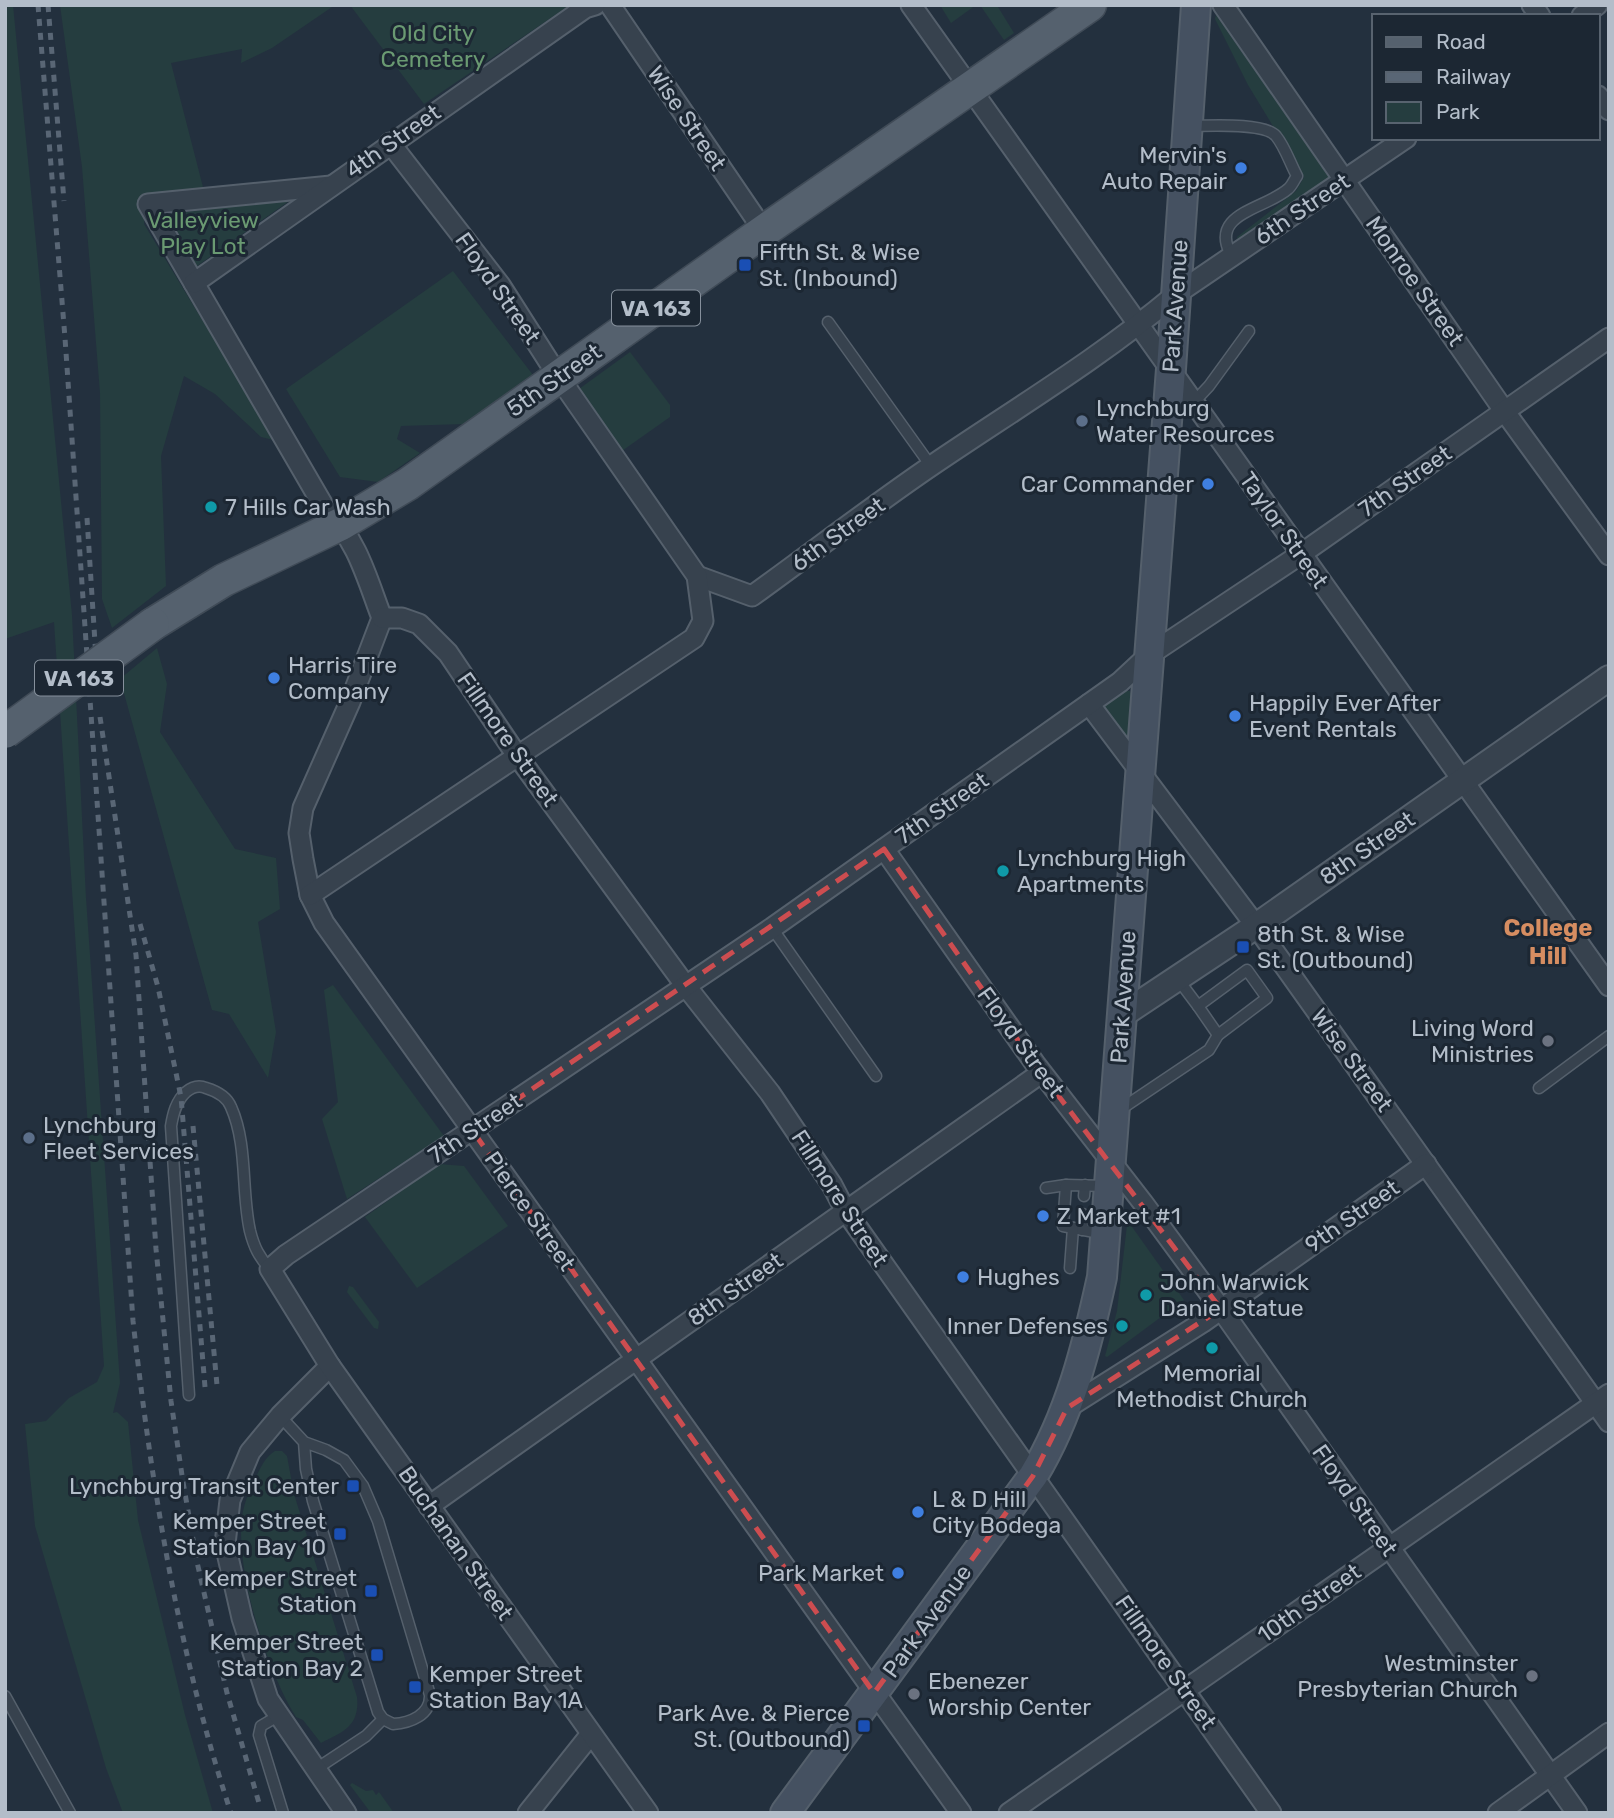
<svg xmlns="http://www.w3.org/2000/svg" width="1614" height="1818" font-family="Rubik,sans-serif">
	<style>
		.green { fill: #253d3f }
		.lines { fill: none; stroke-linecap: round; stroke-linejoin: round }
		.service-casing { stroke: #55606c; stroke-width: 13 }
		.minor-casing { stroke: #55606c; stroke-width: 23 }
		.tertiary-casing { stroke: #55606c; stroke-width: 28 }
		.secondary-casing { stroke: #55606c; stroke-width: 32 }
		.primary-casing { stroke: #404b57; stroke-width: 35 }
		.service { stroke: #37424e; stroke-width: 10 }
		.minor { stroke: #37424e; stroke-width: 19 }
		.tertiary { stroke: #37424e; stroke-width: 24 }
		.secondary { stroke: #455161; stroke-width: 28 }
		.primary { stroke: #55616e; stroke-width: 32 }
		.rail { stroke: #596675; stroke-width: 5; stroke-dasharray: 7 7; stroke-linecap: butt }
		.primary-bridge-casing { stroke: #404b57; stroke-width: 35; stroke-linecap: butt }
		.primary-bridge { stroke: #55616e; stroke-width: 32 }
		.marked { fill: none; stroke: #cd4d50; stroke-width: 5; stroke-dasharray: 14 9; stroke-linejoin: round }
		.shop-dot { fill: #3f7fe0; stroke: #1c2733; stroke-width: 2.5 }
		.transit-dot { fill: #1a4fb4; stroke: #1c2733; stroke-width: 2.5 }
		.service-dot { fill: #5c6f8a; stroke: #1c2733; stroke-width: 2.5 }
		.culture-dot { fill: #0f9aa8; stroke: #1c2733; stroke-width: 2.5 }
		.worship-dot { fill: #6b7280; stroke: #1c2733; stroke-width: 2.5 }
		.labels { text-anchor: middle; dominant-baseline: central; stroke-width: 6; stroke-linejoin: round; paint-order: stroke }
		.shield { fill: #1c2733; stroke: #86909c; stroke-width: 2 }
		.shield-label { font-size: 21px; font-weight: bold; fill: #b3bdc9 }
		.park-label { font-size: 23px; fill: #6a9a72; stroke: #1c2733 }
		.street-label { font-size: 23px; fill: #b3bdc9; stroke: #1c2733 }
		.poi-label { font-size: 23px; fill: #b3bdc9; stroke: #1c2733; text-anchor: start }
		.neighbourhood-label { font-size: 24px; font-weight: bold; fill: #d68d61; stroke: #1c2733 }
	</style>
	<rect width="100%" height="100%" fill="#23303e"/>
	<g class="green">
		<path d="M5 5H13L72 615 86 898 120 1383 113 1413 117 1412 128 1422 138 1520 185 1715 213 1813H123L106 1768 35 1526 25 1424 46 1421 69 1398 97 1382 104 1366 54 622 5 639Z"/>
		<path d="M60 5H335L272 48 241 63 242 49 171 63 204 191 146 195 144 224 235 374 282 442 261 437 215 394 184 376 161 456 166 586 112 628 102 599 100 393 82 167Z"/>
		<path d="M350 5H570L424 104Z"/>
		<path d="M940 5H976L951 23Z"/>
		<path d="M980 5H999L998 7 1014 33 1004 40Z"/>
		<path d="M1216 15 1331 180 1238 243 1237 237 1296 191 1304 177 1248 85 1215 19Z"/>
		<path d="M292 199 197 266 160 215Z"/>
		<path d="M453 271 533 375 465 424 401 426 397 439 420 453 378 482 340 477 286 389Z"/>
		<path d="M630 352 670 405V417L619 453 579 389Z"/>
		<path d="M157 648 167 684 160 732 235 849 276 858 280 909 258 922 276 1032 268 1078 229 1014 212 1010 120 679Z"/>
		<path d="M1126 691H1130L1132 696 1129 741 1101 708Z"/>
		<path d="M333 985 444 1136 347 1199 322 1119 338 1102 324 990Z"/>
		<path d="M439 1164 464 1166 508 1226 417 1288 365 1217Z"/>
		<path d="M1130 1224 1184 1300 1107 1357 1105 1356 1117 1311 1127 1225Z"/>
		<path d="M349 1286 353 1287 379 1322 378 1329 374 1328 347 1292Z"/>
		<path d="M275 1451H282L287 1456 294 1494 357 1697C360 1726 343 1732 321 1743L303 1720 296 1717C267 1671 235 1570 242 1517 244 1503 250 1489 256 1477 261 1467 265 1457 275 1451Z"/>
		<path d="M352 1783 366 1791 373 1790 376 1795 379 1792 394 1813H371L350 1785Z"/>
	</g>
	<g class="lines">
		<g class="service-casing">
			<g id="service">
				<path d="M1189 126C1208 126 1264 122 1276 136 1285 147 1290 163 1297 176 1294 180 1292 186 1288 189 1264 210 1207 213 1232 257"/>
				<path d="M828 322 931 466"/>
				<path d="M1194 402 1209 386 1249 331"/>
				<path d="M772 928 876 1076"/>
				<path d="M1198 1006 1218 1035"/>
				<path d="M1539 1088 1609 1036"/>
				<path d="M1118 1111 1209 1050 1218 1035 1267 998 1247 970 1198 1006 1177 978"/>
				<path d="M1046 1188 1066 1185"/>
				<path d="M1084 1196 1085 1185"/>
				<path d="M1082 1230 1083 1214"/>
				<path d="M1105 1234 1063 1226 1066 1185 1107 1186"/>
				<path d="M1070 1268 1073 1228"/>
				<path d="M189 1395 171 1126C173 1114 176 1101 186 1092 192 1087 199 1085 206 1088 216 1091 227 1097 231 1107 248 1145 241 1191 250 1231 254 1247 259 1257 270 1269"/>
				<path d="M280 1416 304 1442 326 1450 344 1460 363 1486 378 1521 430 1695C431 1715 410 1723 393 1724L383 1719 378 1712 313 1501 306 1469 304 1442"/>
				<path d="M5 1696 70 1813"/>
				<path d="M278 1716 261 1726 259 1735 283 1813"/>
				<path d="M316 1769 366 1736 383 1719"/>
			</g>
		</g>
		<g class="minor-casing">
			<g id="minor">
				<path d="M610 5 764 231"/>
				<path d="M911 5 1609 986"/>
				<path d="M1223 5 1505 412 1609 555"/>
				<path d="M1532 5 1540 16"/>
				<path d="M1582 16 1597 5"/>
				<path d="M1598 96 1609 110"/>
				<path d="M331 186 148 204 327 512C357 538 368 582 382 618L350 702 303 808 299 833 303 859 310 895 324 923 961 1813"/>
				<path d="M194 283 585 8 595 5"/>
				<path d="M697 576 752 596C813 552 872 506 934 464 1015 409 1100 358 1175 295L1406 138"/>
				<path d="M382 618H402L419 624 448 653 518 757 685 985 770 1093 832 1185 845 1210 1271 1813"/>
				<path d="M1089 704 1256 926 1609 1422"/>
				<path d="M884 849 1036 1065 1143 1203 1221 1309 1577 1813"/>
				<path d="M310 895 694 638 703 621 697 576 558 376 500 285 390 143"/>
				<path d="M330 1366 280 1416 250 1452 230 1500 225 1544 242 1618 268 1699 346 1813"/>
				<path d="M1067 1408 1203 1322 1426 1164"/>
				<path d="M429 1506 1041 1073"/>
				<path d="M528 1813 591 1734"/>
				<path d="M648 1813 330 1366 270 1269 286 1255 772 928 1120 682 1149 655 1301 554 1609 338"/>
				<path d="M1009 1813 1609 1394"/>
				<path d="M1498 1813 1609 1733"/>
			</g>
		</g>
		<g class="tertiary-casing">
			<path id="tertiary" d="M1122 1015 1256 926 1609 678"/>
		</g>
		<g class="secondary-casing">
			<path id="secondary" d="M785 1813 1033 1476C1070 1415 1087 1346 1102 1277L1171 369 1196 5"/>
		</g>
		<g class="primary-casing">
			<path id="primary" d="M153 624 224 580 341 524 408 484 764 231 1090 5"/>
		</g>
		<use href="#service" class="service"/>
		<use href="#minor" class="minor"/>
		<use href="#tertiary" class="tertiary"/>
		<use href="#secondary" class="secondary"/>
		<use href="#primary" class="primary"/>
		<g class="rail">
			<path d="M38 5 65 338 133 1321C152 1488 178 1653 231 1813"/>
			<path d="M48 5 64 201"/>
			<path d="M87 518 96 658"/>
			<path d="M100 717 136 955 156 1249 171 1401 183 1482 197 1562 227 1693 259 1803"/>
			<path d="M140 924 158 987 181 1097 205 1387"/>
			<path d="M193 1126 217 1385"/>
		</g>
		<g class="primary-bridge-casing">
			<path id="primary-bridge" d="M5 732 153 624"/>
		</g>
		<use href="#primary-bridge" class="primary-bridge"/>
	</g>
	<path class="marked" d="M884 849 1041 1073 1221 1309 1067 1408 1033 1476 874 1693 472 1130Z"/>
	<g class="shop-dot">
		<circle cx="1241" cy="168" r="7"/>
		<circle cx="1208" cy="484" r="7"/>
		<circle cx="274" cy="678" r="7"/>
		<circle cx="1235" cy="716" r="7"/>
		<circle cx="1043" cy="1216" r="7"/>
		<circle cx="963" cy="1277" r="7"/>
		<circle cx="918" cy="1512" r="7"/>
		<circle cx="898" cy="1573" r="7"/>
	</g>
	<g class="transit-dot">
		<rect x="738" y="258" width="14" height="14" rx="3.5"/>
		<rect x="1236" y="940" width="14" height="14" rx="3.5"/>
		<rect x="346" y="1479" width="14" height="14" rx="3.5"/>
		<rect x="333" y="1527" width="14" height="14" rx="3.5"/>
		<rect x="364" y="1584" width="14" height="14" rx="3.5"/>
		<rect x="370" y="1648" width="14" height="14" rx="3.5"/>
		<rect x="408" y="1680" width="14" height="14" rx="3.5"/>
		<rect x="857" y="1719" width="14" height="14" rx="3.5"/>
	</g>
	<g class="service-dot">
		<circle cx="1082" cy="421" r="7"/>
		<circle cx="29" cy="1138" r="7"/>
	</g>
	<g class="culture-dot">
		<circle cx="211" cy="507" r="7"/>
		<circle cx="1003" cy="871" r="7"/>
		<circle cx="1146" cy="1295" r="7"/>
		<circle cx="1122" cy="1326" r="7"/>
		<circle cx="1212" cy="1348" r="7"/>
	</g>
	<g class="worship-dot">
		<circle cx="1548" cy="1041" r="7"/>
		<circle cx="1532" cy="1676" r="7"/>
		<circle cx="914" cy="1694" r="7"/>
	</g>
	<g class="labels">
		<g class="shield">
			<rect x="612" y="290.5" width="88" height="35" rx="5"/>
			<rect x="35" y="660.5" width="88" height="35" rx="5"/>
		</g>
		<g class="shield-label">
			<text x="656" y="308">VA 163</text>
			<text x="79" y="678">VA 163</text>
		</g>
		<g class="park-label">
			<text x="433" y="33">Old City<tspan x="433" dy="26">Cemetery</tspan></text>
			<text x="203" y="220">Valleyview<tspan x="203" dy="26">Play Lot</tspan></text>
		</g>
		<g class="street-label">
			<text transform="translate(687 118) rotate(56)">Wise Street</text>
			<text transform="translate(393 141) rotate(-35)">4th Street</text>
			<text transform="translate(1302 209) rotate(-34)">6th Street</text>
			<text transform="translate(1415 281) rotate(55)">Monroe Street</text>
			<text transform="translate(498 288) rotate(55)">Floyd Street</text>
			<text transform="translate(1175 306) rotate(-86)">Park Avenue</text>
			<text transform="translate(554 380) rotate(-35)">5th Street</text>
			<text transform="translate(1405 481) rotate(-35)">7th Street</text>
			<text transform="translate(1284 530) rotate(55)">Taylor Street</text>
			<text transform="translate(838 534) rotate(-36)">6th Street</text>
			<text transform="translate(508 739) rotate(55)">Fillmore Street</text>
			<text transform="translate(942 808) rotate(-35)">7th Street</text>
			<text transform="translate(1367 848) rotate(-35)">8th Street</text>
			<text transform="translate(1123 997) rotate(-86)">Park Avenue</text>
			<text transform="translate(1021 1042) rotate(54)">Floyd Street</text>
			<text transform="translate(1352 1060) rotate(54)">Wise Street</text>
			<text transform="translate(475 1128) rotate(-34)">7th Street</text>
			<text transform="translate(840 1198) rotate(57)">Fillmore Street</text>
			<text transform="translate(530 1211) rotate(55)">Pierce Street</text>
			<text transform="translate(1352 1216) rotate(-35)">9th Street</text>
			<text transform="translate(735 1289) rotate(-35)">8th Street</text>
			<text transform="translate(1355 1500) rotate(55)">Floyd Street</text>
			<text transform="translate(456 1543) rotate(55)">Buchanan Street</text>
			<text transform="translate(1309 1603) rotate(-35)">10th Street</text>
			<text transform="translate(927 1621) rotate(-54)">Park Avenue</text>
			<text transform="translate(1166 1662) rotate(55)">Fillmore Street</text>
		</g>
		<g class="poi-label">
			<text x="1227" y="155" text-anchor="end">Mervin's<tspan x="1227" dy="26">Auto Repair</tspan></text>
			<text x="759" y="252">Fifth St. &amp; Wise<tspan x="759" dy="26">St. (Inbound)</tspan></text>
			<text x="1096" y="408">Lynchburg<tspan x="1096" dy="26">Water Resources</tspan></text>
			<text x="1194" y="484" text-anchor="end">Car Commander</text>
			<text x="225" y="507">7 Hills Car Wash</text>
			<text x="288" y="665">Harris Tire<tspan x="288" dy="26">Company</tspan></text>
			<text x="1249" y="703">Happily Ever After<tspan x="1249" dy="26">Event Rentals</tspan></text>
			<text x="1017" y="858">Lynchburg High<tspan x="1017" dy="26">Apartments</tspan></text>
			<text x="1257" y="934">8th St. &amp; Wise<tspan x="1257" dy="26">St. (Outbound)</tspan></text>
			<text x="1534" y="1028" text-anchor="end">Living Word<tspan x="1534" dy="26">Ministries</tspan></text>
			<text x="43" y="1125">Lynchburg<tspan x="43" dy="26">Fleet Services</tspan></text>
			<text x="1057" y="1216">Z Market #1</text>
			<text x="977" y="1277">Hughes</text>
			<text x="1160" y="1282">John Warwick<tspan x="1160" dy="26">Daniel Statue</tspan></text>
			<text x="1108" y="1326" text-anchor="end">Inner Defenses</text>
			<text x="1212" y="1373" text-anchor="middle">Memorial<tspan x="1212" dy="26">Methodist Church</tspan></text>
			<text x="339" y="1486" text-anchor="end">Lynchburg Transit Center</text>
			<text x="932" y="1499">L &amp; D Hill<tspan x="932" dy="26">City Bodega</tspan></text>
			<text x="326" y="1521" text-anchor="end">Kemper Street<tspan x="326" dy="26">Station Bay 10</tspan></text>
			<text x="884" y="1573" text-anchor="end">Park Market</text>
			<text x="357" y="1578" text-anchor="end">Kemper Street<tspan x="357" dy="26">Station</tspan></text>
			<text x="363" y="1642" text-anchor="end">Kemper Street<tspan x="363" dy="26">Station Bay 2</tspan></text>
			<text x="1518" y="1663" text-anchor="end">Westminster<tspan x="1518" dy="26">Presbyterian Church</tspan></text>
			<text x="429" y="1674">Kemper Street<tspan x="429" dy="26">Station Bay 1A</tspan></text>
			<text x="928" y="1681">Ebenezer<tspan x="928" dy="26">Worship Center</tspan></text>
			<text x="850" y="1713" text-anchor="end">Park Ave. &amp; Pierce<tspan x="850" dy="26">St. (Outbound)</tspan></text>
		</g>
		<g class="neighbourhood-label">
			<text x="1548" y="928">College<tspan x="1548" dy="28">Hill</tspan></text>
		</g>
	</g>
	<rect width="1614" height="1818" fill="none" stroke="#b3bdc9" stroke-width="14"/>
	<rect x="1372" y="14" width="228" height="126" fill="#1c2733" stroke="#58636f" stroke-width="2"/>
	<rect x="1386" y="37" width="35" height="10" fill="#55616e" stroke="#58636f" stroke-width="2"/>
	<text x="1436" y="49" font-size="21" fill="#b3bdc9">Road</text>
	<rect x="1386" y="72" width="35" height="10" fill="#596675" stroke="#58636f" stroke-width="2"/>
	<text x="1436" y="84" font-size="21" fill="#b3bdc9">Railway</text>
	<rect x="1386" y="102" width="35" height="21" fill="#253d3f" stroke="#58636f" stroke-width="2"/>
	<text x="1436" y="119" font-size="21" fill="#b3bdc9">Park</text>
</svg>
